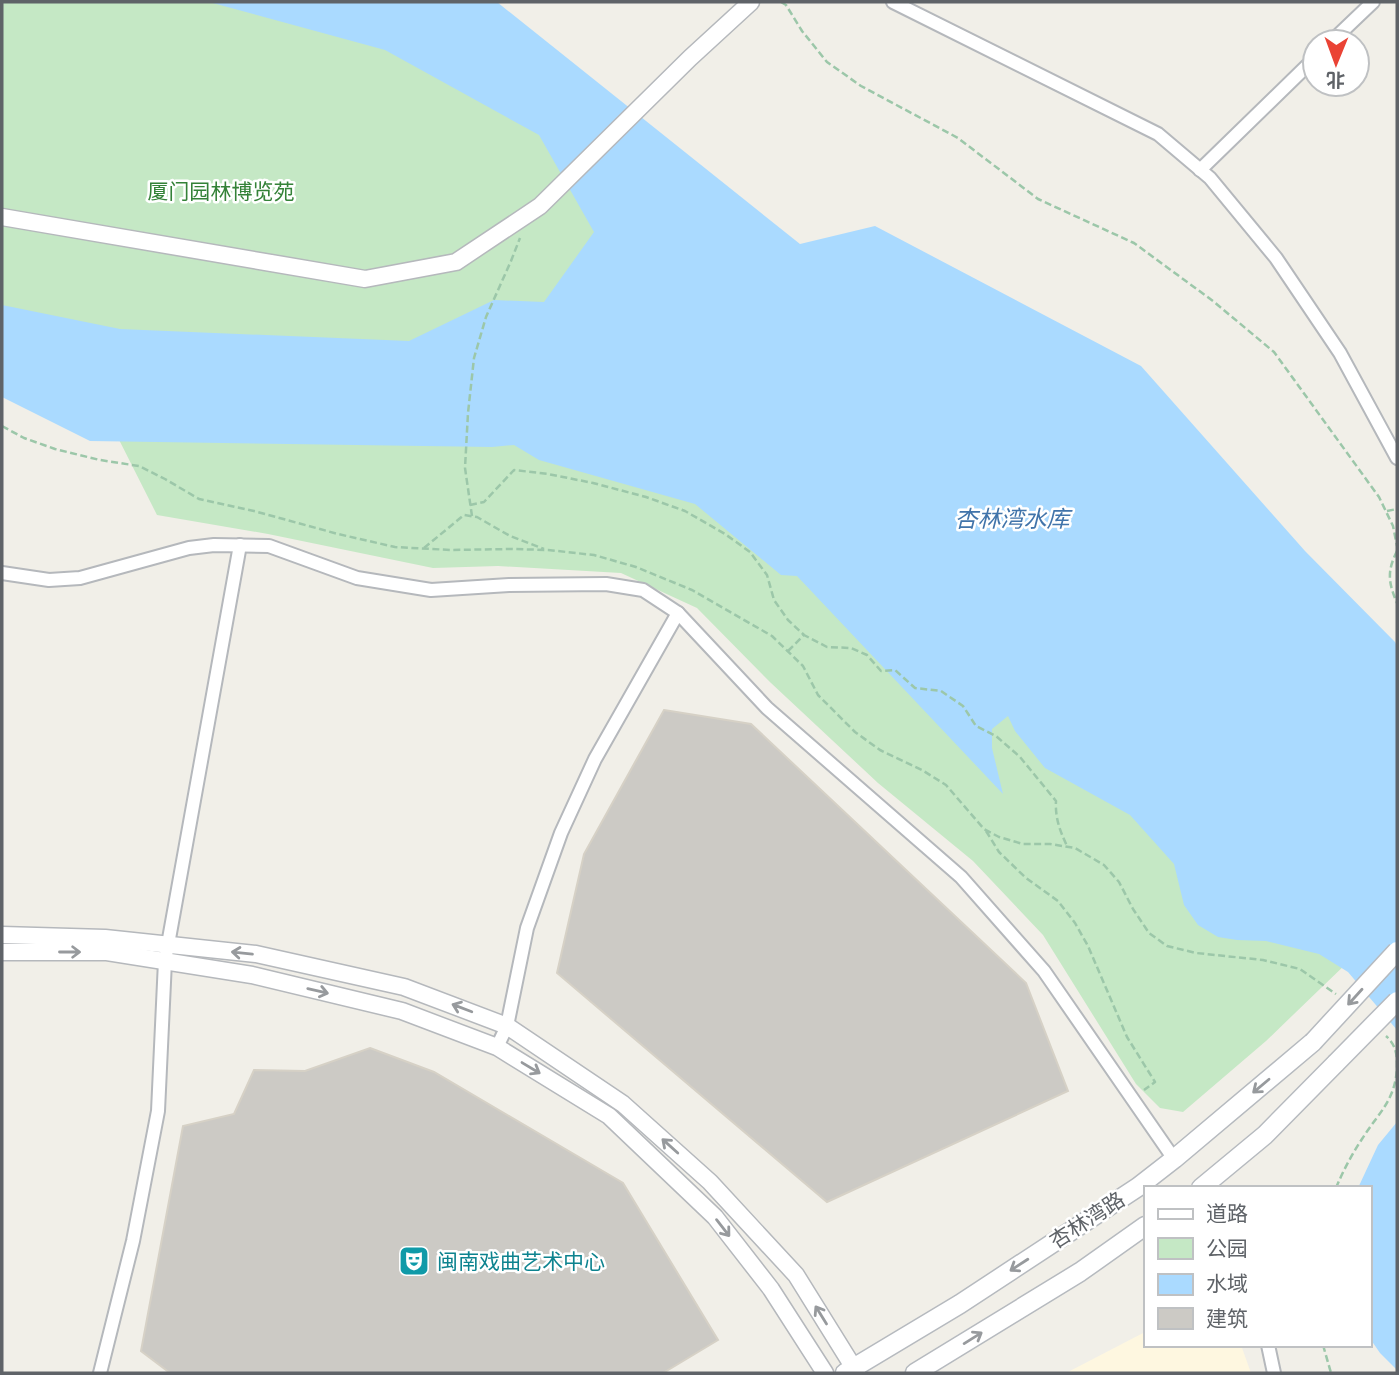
<svg xmlns="http://www.w3.org/2000/svg" width="1399" height="1375" font-family="Figtree,'Noto Sans SC',sans-serif">
	<style>
		.commercial { fill: #fef7e0 }
		.green { fill: #c5e8c5 }
		.water { fill: #aadaff }
		.building { fill: #cccac5; stroke: #d6d1c6; stroke-width: 2 }
		.lines { fill: none; stroke-linecap: round; stroke-linejoin: round }
		.minor-casing { stroke: #b5b8bc; stroke-width: 16 }
		.tertiary-casing { stroke: #b5b8bc; stroke-width: 19 }
		.secondary-casing { stroke: #b6babf; stroke-width: 21 }
		.path { stroke: #9cc7a9; stroke-width: 2.5; stroke-dasharray: 7 3.5; stroke-linecap: butt }
		.minor { stroke: #fff; stroke-width: 12 }
		.tertiary { stroke: #fff; stroke-width: 16 }
		.secondary { stroke: #fff; stroke-width: 18 }
		.secondary-bridge-casing { stroke: #b6babf; stroke-width: 21; stroke-linecap: butt }
		.secondary-bridge { stroke: #fff; stroke-width: 18 }
		.oneway { stroke: #979a9d }
		.labels { text-anchor: middle; dominant-baseline: central; stroke-width: 5; stroke-linejoin: round; paint-order: stroke }
		.park-label { font-size: 21px; fill: #348238; stroke: #fff }
		.street-label { font-size: 21px; fill: #5f6368; stroke: #fff }
		.culture-label { font-size: 21px; fill: #0d838f; stroke: #fff; text-anchor: start }
		.water-label { font-size: 23px; font-style: italic; fill: #4174aa; stroke: #fff }
	</style>
	<rect width="100%" height="100%" fill="#f1efe8"/>
	<path class="commercial" d="M1145 1332V1345H1241L1251 1373H1066Z"/>
	<g class="green">
		<path d="M2 2H324L656 186 548 381 2 330Z"/>
		<path d="M538 398 843 546 1349 961 1266 1041 1183 1112 1160 1108 1136 1084 1043 935 973 861 878 783 771 683 697 608 621 573 498 566 433 568 268 534 157 515 103 408Z"/>
	</g>
	<g class="water">
		<path d="M209 2H497L800 244 875 226 1141 366 1305 551 1395 642 1397 646V1030L1348 972 1319 954 1266 941 1237 940 1218 937 1198 925 1184 905 1174 864 1130 815 1045 768 1015 731 1008 716 992 729V748L1003 794 797 576 781 575 695 504 539 460 514 445 492 447 90 441 2 397V305L120 329 409 341 494 300 544 302 594 232 539 135 385 50Z"/>
		<path d="M1397 1122V1370L1380 1353 1369 1337V1188H1358L1378 1145Z"/>
	</g>
	<g class="building">
		<path d="M664 710 751 724 1026 983 1068 1091 827 1202 557 973 584 854Z"/>
		<path d="M370 1048 434 1072 623 1183 718 1340 663 1373H170L141 1351 183 1126 234 1114 254 1070 305 1071Z"/>
	</g>
	<g class="lines">
		<g class="minor-casing">
			<g id="minor">
				<path d="M893 2 1158 134 1210 178 1276 258 1340 353 1397 458"/>
				<path d="M1331 42 1373 2"/>
				<path d="M1200 170 1315 58"/>
				<path d="M2 573 49 580 80 578 189 548 214 545 269 546 357 578 431 590 509 585 606 584 643 590 678 613 767 708 961 877 1044 971 1174 1159"/>
				<path d="M497 1047 507 1026 527 928 561 833 595 759 678 613"/>
				<path d="M1268 1345 1274 1373"/>
				<path d="M100 1373 133 1241 158 1111 165 961 240 545"/>
			</g>
		</g>
		<g class="tertiary-casing">
			<g id="tertiary">
				<path d="M2 217 365 279 456 262 540 206 690 58 751 2"/>
				<path d="M2 935 105 938 256 954 404 987 507 1026 623 1104 710 1182 796 1275 857 1373"/>
				<path d="M2 952H107L252 975 402 1011 497 1047 609 1116 715 1217 771 1289 825 1373"/>
			</g>
		</g>
		<g class="secondary-casing">
			<g id="secondary">
				<path d="M1201 1188 1265 1135 1336 1063"/>
				<path d="M845 1373 960 1304 1138 1187 1174 1159 1313 1042"/>
				<path d="M915 1373 1080 1272 1145 1226"/>
			</g>
		</g>
		<g class="path">
			<path d="M781 2 786 5 802 31 827 62 861 86 958 138 1038 199 1134 243 1213 301 1274 352 1379 497 1393 526 1397 546"/>
			<path d="M2 426 24 438 55 449 100 460 139 466 165 479 199 499 254 511 338 534 395 547 451 550 512 549 548 550 594 555 636 567 692 590 772 636 803 666 818 695 855 732 880 750 922 770 946 785 984 829 999 837 1023 844H1050L1075 848 1104 865 1119 882 1133 909 1149 933 1167 946 1196 953 1263 960 1300 969 1336 994"/>
			<path d="M470 505 484 502 514 470 548 474 593 483 646 497 685 511 725 534 750 552 767 575 774 600 788 620 804 635"/>
			<path d="M1387 511 1397 509"/>
			<path d="M472 516 465 468 468 413 474 358 486 317 511 261 520 238"/>
			<path d="M424 548 464 515 477 517 510 536 544 549"/>
			<path d="M1397 551C1387 571 1388 582 1397 603"/>
			<path d="M788 651 804 635 827 647 851 648 867 655 881 671 895 670 915 688 941 691 963 706 976 726 996 736 1020 757 1056 801C1055 818 1060 831 1067 846"/>
			<path d="M986 831 999 852 1026 878 1058 901 1075 923 1088 946 1127 1037 1155 1082 1144 1090"/>
			<path d="M1336 1188C1343 1171 1352 1154 1362 1139 1379 1112 1396 1100 1397 1066 1397 1054 1396 1045 1386 1036"/>
			<path d="M1323 1345 1331 1373"/>
		</g>
		<use href="#minor" class="minor"/>
		<use href="#tertiary" class="tertiary"/>
		<use href="#secondary" class="secondary"/>
		<g class="secondary-bridge-casing">
			<g id="secondary-bridge">
				<path d="M1313 1042 1397 951"/>
				<path d="M1336 1063 1397 1001"/>
			</g>
		</g>
		<use href="#secondary-bridge" class="secondary-bridge"/>
	</g>
	<defs><path id="oneway-shaft" d="M-6 0H5M1.5-3L5.5 0L1.5 3" fill="none" stroke-width="1.6" stroke-linecap="round" stroke-linejoin="round" transform="scale(1.75)"/></defs>
	<g class="oneway">
		<use href="#oneway-shaft" transform="translate(70 952)"/>
		<use href="#oneway-shaft" transform="translate(242 953) rotate(-174)"/>
		<use href="#oneway-shaft" transform="translate(318 991) rotate(13)"/>
		<use href="#oneway-shaft" transform="translate(1355 997) rotate(132)"/>
		<use href="#oneway-shaft" transform="translate(462 1008) rotate(-159)"/>
		<use href="#oneway-shaft" transform="translate(531 1068) rotate(31)"/>
		<use href="#oneway-shaft" transform="translate(1261 1086) rotate(140)"/>
		<use href="#oneway-shaft" transform="translate(670 1146) rotate(-138)"/>
		<use href="#oneway-shaft" transform="translate(723 1228) rotate(52)"/>
		<use href="#oneway-shaft" transform="translate(1019 1265) rotate(147)"/>
		<use href="#oneway-shaft" transform="translate(821 1315) rotate(-122)"/>
		<use href="#oneway-shaft" transform="translate(973 1338) rotate(-32)"/>
	</g>
	<defs>
		<g id="theatre-square" transform="scale(1.575)"><rect x="-9" y="-9" width="18" height="18" rx="4" fill="#0f9aa8" stroke="#fff"/><path d="M-5-5.5Q0-4 5-5.5V0Q5 5 0 6Q-5 5-5 0ZM-3.3-2.5H-1v1.5H-3.3ZM1-2.5H3.3v1.5H1ZM-2.8 1Q0 5.5 2.8 1Z" fill="#fff"/></g>
	</defs>
	<g fill-rule="evenodd">
		<use href="#theatre-square" x="414" y="1261"/>
	</g>
	<g class="labels">
		<g class="park-label">
			<text x="221" y="191">厦门园林博览苑</text>
		</g>
		<g class="street-label">
			<text transform="translate(1087 1220) rotate(-33)">杏林湾路</text>
		</g>
		<g class="culture-label">
			<text x="437" y="1261">闽南戏曲艺术中心</text>
		</g>
		<g class="water-label">
			<text x="1012" y="519">杏林湾水库</text>
		</g>
	</g>
	<rect width="1399" height="1375" fill="none" stroke="#5f6368" stroke-width="7"/>
	<rect x="1144" y="1186" width="228" height="161" fill="#ffffff" stroke="#bfc1c3" stroke-width="2"/>
	<rect x="1158" y="1209" width="35" height="10" fill="#ffffff" stroke="#bfc1c3" stroke-width="2"/>
	<text x="1206" y="1221" font-size="21" fill="#5f6368">道路</text>
	<rect x="1158" y="1238" width="35" height="21" fill="#c5e8c5" stroke="#bfc1c3" stroke-width="2"/>
	<text x="1206" y="1256" font-size="21" fill="#5f6368">公园</text>
	<rect x="1158" y="1274" width="35" height="21" fill="#aadaff" stroke="#bfc1c3" stroke-width="2"/>
	<text x="1206" y="1291" font-size="21" fill="#5f6368">水域</text>
	<rect x="1158" y="1308" width="35" height="21" fill="#cccac5" stroke="#bfc1c3" stroke-width="2"/>
	<text x="1206" y="1326" font-size="21" fill="#5f6368">建筑</text>
	<g transform="translate(1336 63) rotate(181)"><circle r="33" fill="#ffffff" stroke="#bfc1c3" stroke-width="2"/>
	<path d="M0-5L12 26L0 18L-12 26Z" fill="#ea4335"/>
	<text y="-10" font-size="19" font-weight="bold" text-anchor="middle" fill="#5f6368">北</text>
	</g>
</svg>
